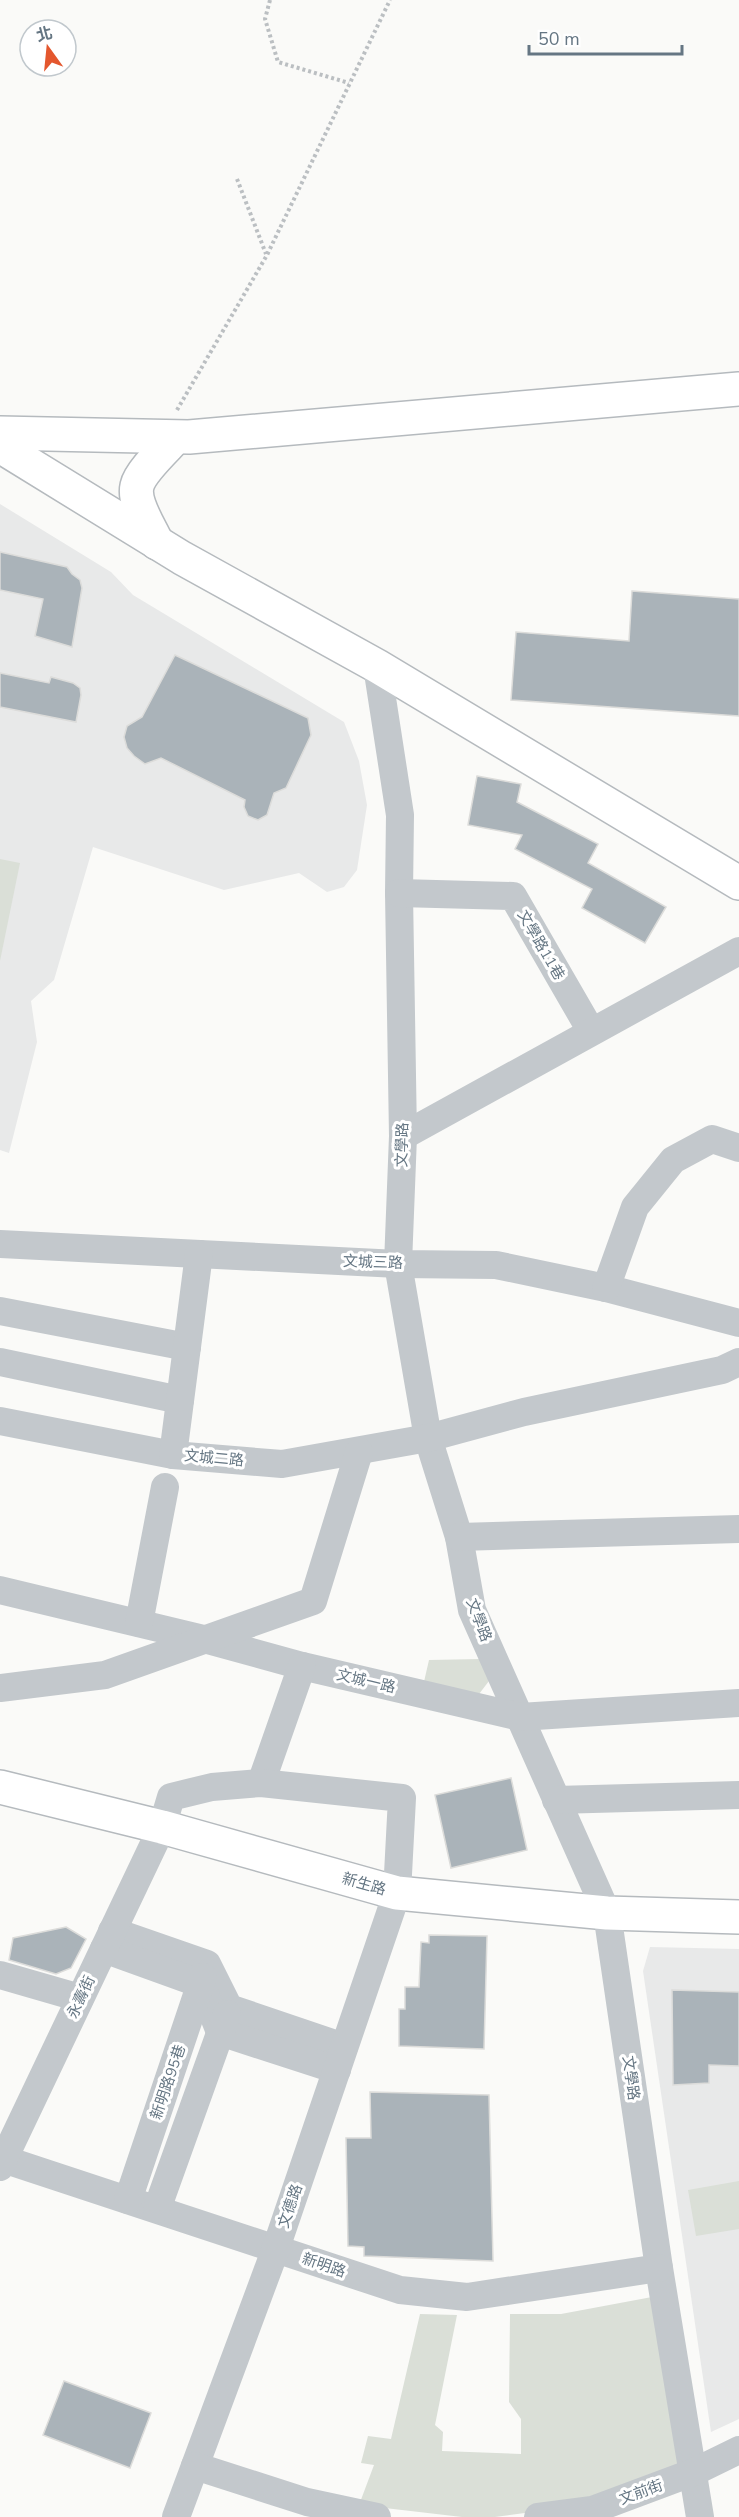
<svg xmlns="http://www.w3.org/2000/svg" width="739" height="2517" font-family="'Nunito Sans','Noto Sans TC',sans-serif">
	<style>
		.built { fill: #e8e9e9 }
		.green { fill: #dadfd7 }
		.building { fill: #aab3b9; stroke: #dcdcda; stroke-width: 1.5 }
		.lines { fill: none; stroke-linecap: round; stroke-linejoin: round }
		.major-casing { stroke: #b5babe; stroke-width: 36 }
		.path { stroke: #bbbfc2; stroke-width: 4; stroke-dasharray: 3 3; stroke-linecap: butt }
		.minor { stroke: #c3c8cc; stroke-width: 28 }
		.major { stroke: #fff; stroke-width: 33 }
		.labels { text-anchor: middle; dominant-baseline: central; stroke-width: 6; stroke-linejoin: round; paint-order: stroke }
		.street-label { font-size: 15px; fill: #657683; stroke: #fff }
	</style>
	<rect width="100%" height="100%" fill="#fafaf8"/>
	<g class="built">
		<path d="M0 504 111 572 133 595 344 722 359 761 367 805 357 870 344 887 327 892 299 873 224 890 93 847 54 980 31 1001 37 1042 9 1153 0 1150Z"/>
		<path d="M650 1947 739 1949V2419L711 2432 643 1971Z"/>
	</g>
	<g class="green">
		<path d="M0 859 20 863 0 961Z"/>
		<path d="M481 1659 489 1681 479 1694 423 1686 429 1660Z"/>
		<path d="M739 2181V2229L696 2236 688 2190Z"/>
		<path d="M652 2297 688 2468 591 2504 495 2517H462L359 2505 374 2465 361 2463 368 2436 391 2439 420 2314 457 2315 435 2425 443 2432 442 2451 521 2454V2419L509 2402 510 2314H561Z"/>
	</g>
	<g class="building">
		<path d="M0 552 67 567 72 574 80 580 82 588 72 647 35 636 43 599 0 590Z"/>
		<path d="M632 591 739 599V716L511 700 516 632 629 641Z"/>
		<path d="M175 655 308 718 311 735 286 788 274 793 267 815 258 820 248 816 244 807 245 800 161 758 145 764 134 756 127 748 124 737 127 726 142 717Z"/>
		<path d="M0 673 49 683 51 677 73 683 80 688 81 695 76 722 0 707Z"/>
		<path d="M477 776 521 784 517 802 598 844 588 863 666 907 645 943 582 908 592 889 515 849 522 835 468 825Z"/>
		<path d="M511 1778 527 1850 451 1868 435 1795Z"/>
		<path d="M66 1927 86 1939 71 1968 56 1974 9 1960 13 1938Z"/>
		<path d="M429 1935 487 1936 484 2049 399 2046V2009H405V1987H419L421 1942 429 1943Z"/>
		<path d="M672 1990 739 1992V2066L709 2065V2083L673 2085Z"/>
		<path d="M370 2092 489 2095 493 2261 364 2256V2247L348 2246 346 2138H371Z"/>
		<path d="M64 2381 151 2413 130 2468 43 2435Z"/>
	</g>
	<g class="lines">
		<g class="major-casing">
			<g id="major">
				<path d="M0 433 189 437 739 389"/>
				<path d="M0 446 182 558 377 666 739 883"/>
				<path d="M157 543C150 527 133 503 137 486 140 472 165 449 175 438"/>
				<path d="M0 1787 162 1827 397 1893 607 1913 739 1917"/>
			</g>
		</g>
		<g class="path">
			<path d="M270 0 265 19 278 62 349 83"/>
			<path d="M237 179 266 254"/>
			<path d="M177 410 267 255 390 0"/>
		</g>
		<g class="minor">
			<path d="M377 666 400 815 399 893 403 1136 398 1264 428 1438 459 1537 472 1610 607 1913 659 2268 700 2517"/>
			<path d="M399 893 513 896 591 1031"/>
			<path d="M403 1136 739 951"/>
			<path d="M0 1244 398 1264 496 1265 606 1288 739 1323"/>
			<path d="M606 1288 635 1207 673 1160 712 1139 739 1148"/>
			<path d="M0 1311 187 1347"/>
			<path d="M0 1362 180 1400"/>
			<path d="M0 1421 173 1455 282 1464 428 1438 524 1412 722 1370 739 1362"/>
			<path d="M173 1455 199 1254"/>
			<path d="M459 1537 739 1529"/>
			<path d="M0 1590 204 1639 302 1666 520 1717 739 1703"/>
			<path d="M139 1623 165 1487"/>
			<path d="M0 1688 105 1675 313 1601 359 1452"/>
			<path d="M261 1783 302 1666"/>
			<path d="M556 1800 739 1795"/>
			<path d="M112 1931 207 1964 229 2008 344 2047"/>
			<path d="M104 1949 201 1984 220 2032 337 2070"/>
			<path d="M0 1975 80 1998"/>
			<path d="M0 2158 400 2290 467 2297 659 2268"/>
			<path d="M0 2167 162 1827 171 1797 212 1787 261 1783 402 1798 397 1893 276 2248 176 2517"/>
			<path d="M128 2200 203 1977"/>
			<path d="M157 2209 227 2014"/>
			<path d="M195 2466 307 2502 377 2517"/>
			<path d="M538 2517 592 2510 694 2472 739 2450"/>
		</g>
		<use href="#major" class="major"/>
	</g>
	<g class="labels">
		<g class="street-label">
			<text transform="translate(541 945) rotate(60)">文學路11巷</text>
			<text transform="translate(402 1145) rotate(-89)">文學路</text>
			<text transform="translate(373 1262) rotate(2)">文城三路</text>
			<text transform="translate(214 1458) rotate(5)">文城二路</text>
			<text transform="translate(479 1620) rotate(69)">文學路</text>
			<text transform="translate(366 1681) rotate(13)">文城一路</text>
			<text transform="translate(364 1884) rotate(16)">新生路</text>
			<text transform="translate(81 1997) rotate(-65)">永壽街</text>
			<text transform="translate(631 2078) rotate(82)">文學路</text>
			<text transform="translate(168 2082) rotate(-71)">新明路95巷</text>
			<text transform="translate(290 2206) rotate(-71)">文德路</text>
			<text transform="translate(324 2265) rotate(19)">新明路</text>
			<text transform="translate(641 2492) rotate(-20)">文前街</text>
		</g>
	</g>
	<g transform="translate(48 48) rotate(345)"><circle r="28" fill="#ffffff" stroke="#c1c8cd" stroke-width="1.5"/>
	<path d="M0-4.5L10 22L0 15L-10 22Z" fill="#e4572e"/>
	<text y="-9" font-size="16" font-weight="bold" text-anchor="middle" fill="#657683">北</text>
	</g>
	<path d="M529 45v9h153v-9" fill="none" stroke="#657683" stroke-width="3"/>
	<text x="538" y="45" font-size="18" fill="#657683" stroke="#ffffff" stroke-width="4.5" paint-order="stroke">50 m</text>
</svg>
